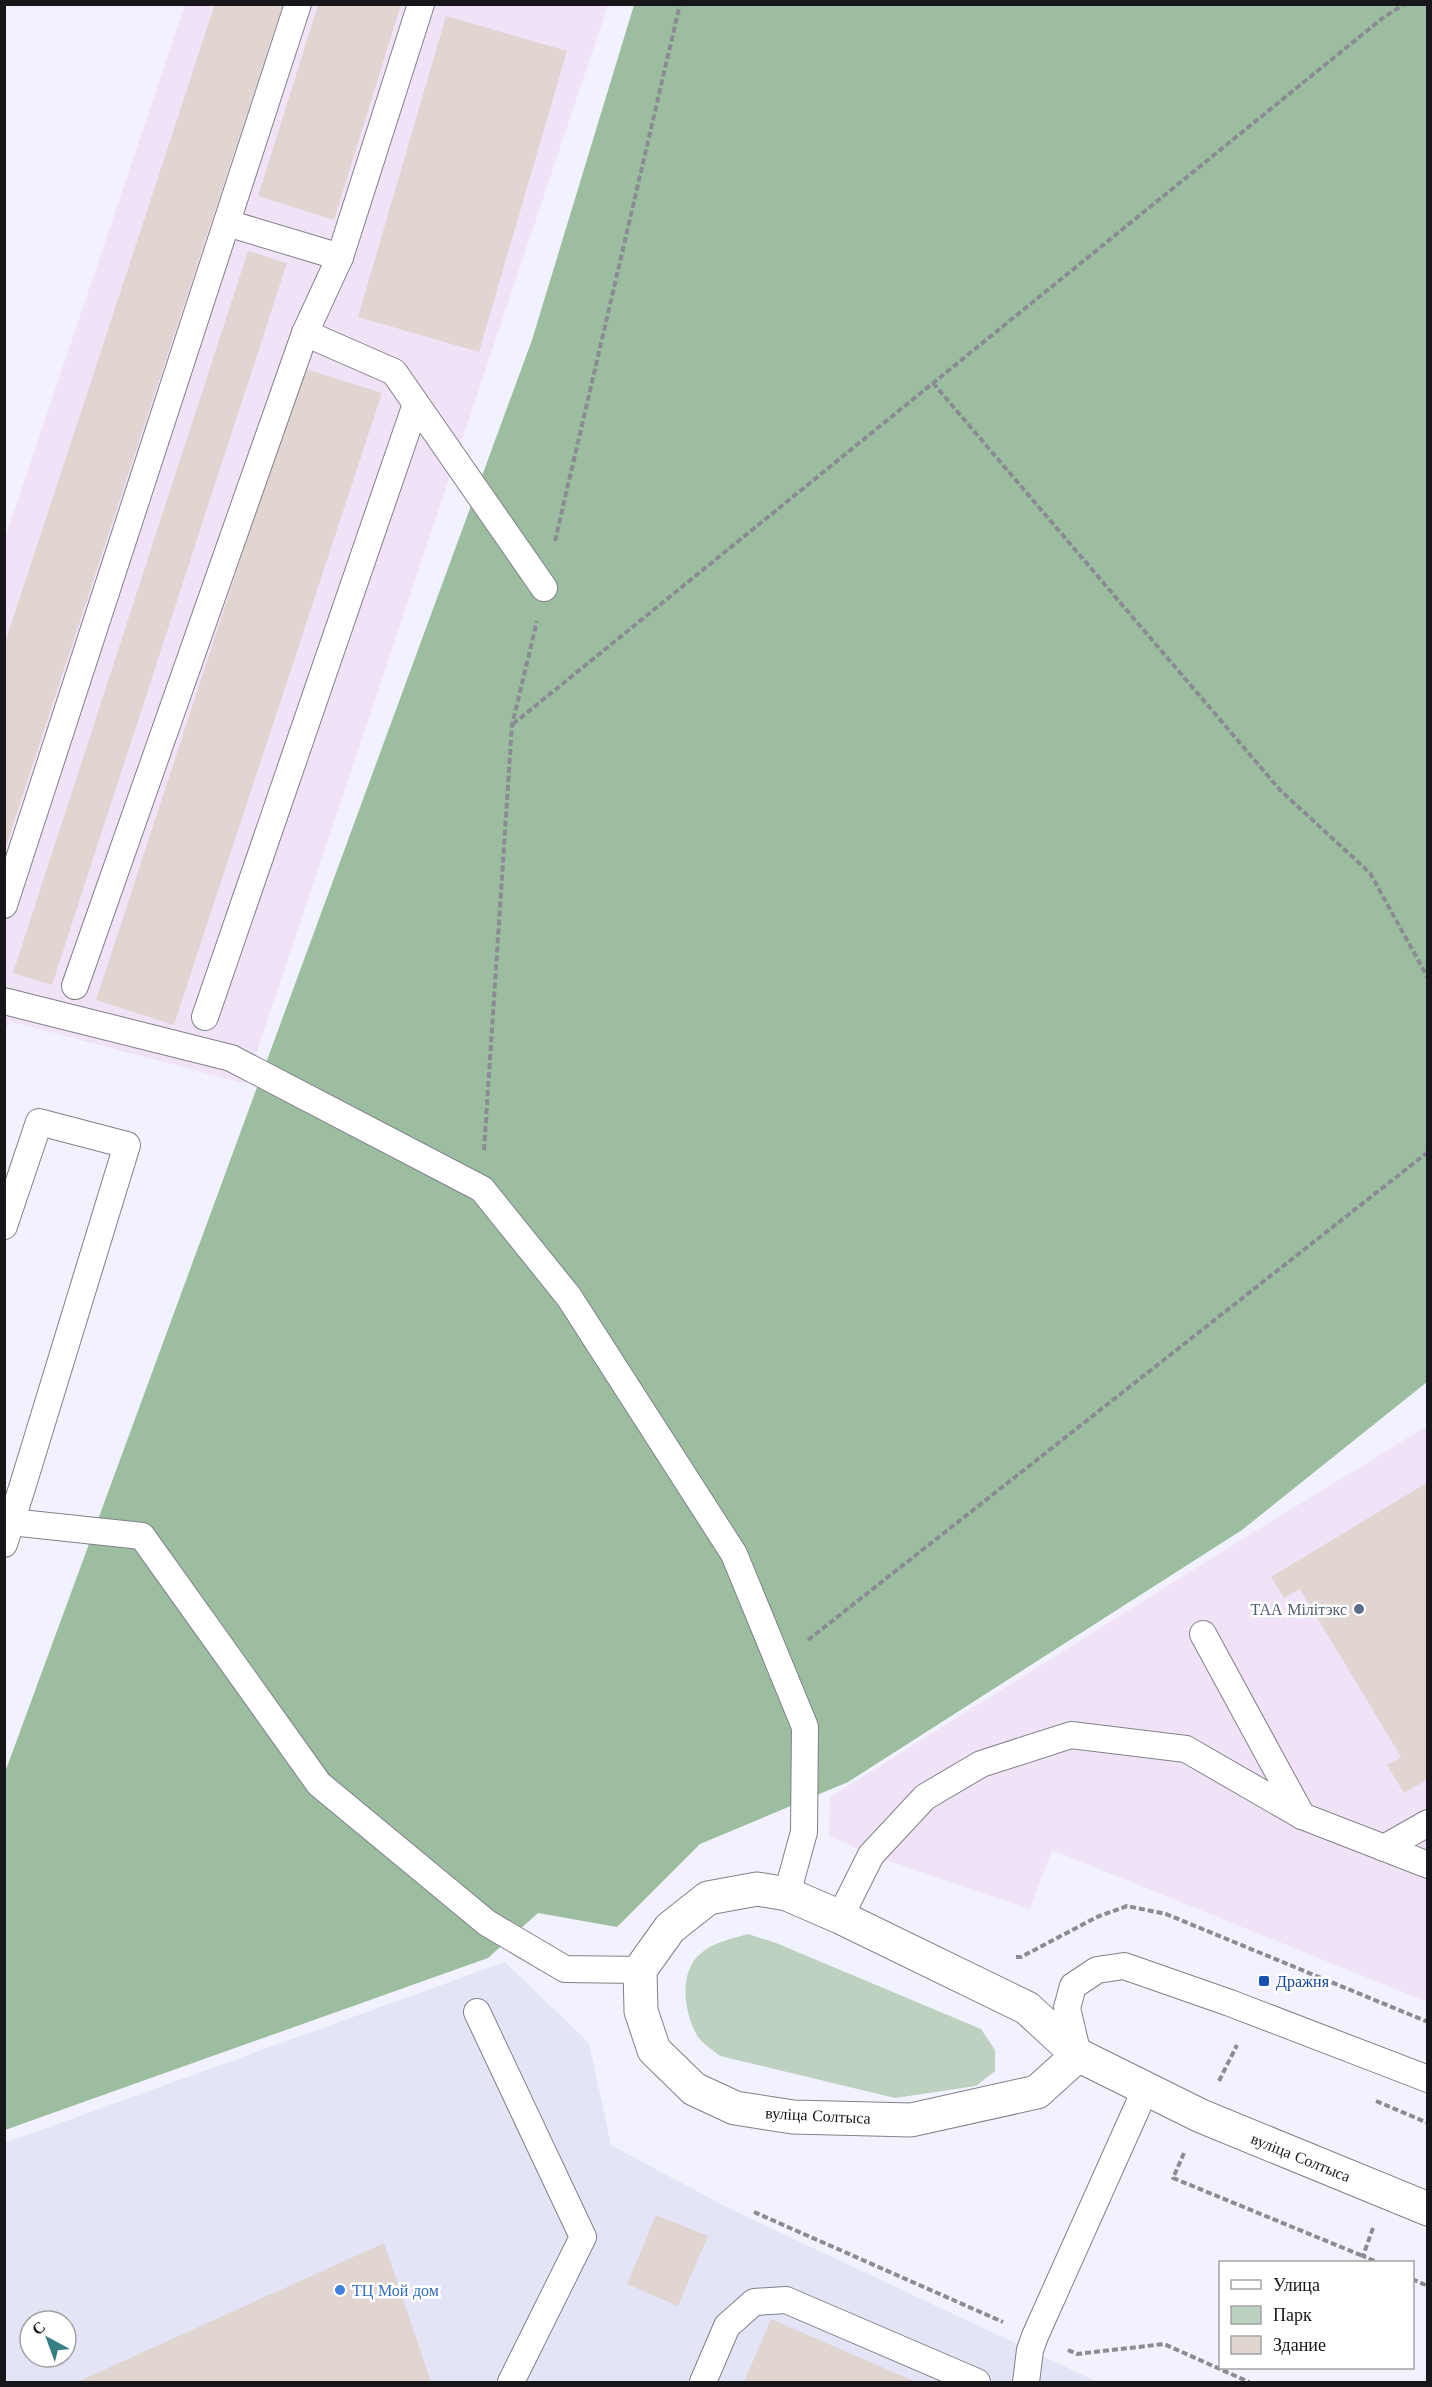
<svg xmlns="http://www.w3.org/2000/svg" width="1432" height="2387" font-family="'Libre Baskerville',serif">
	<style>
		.built { fill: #e3e5f6; fill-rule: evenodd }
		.industrial { fill: #f1e3f7 }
		.green { fill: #bcd1bf }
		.forest { fill: #9cbda0 }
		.building { fill: #e1d5d2 }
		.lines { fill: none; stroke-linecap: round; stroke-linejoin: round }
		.service-casing { stroke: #80818a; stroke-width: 28 }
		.minor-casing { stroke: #80818a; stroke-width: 35 }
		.path { stroke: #8b8c93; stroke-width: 4; stroke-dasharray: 6 3; stroke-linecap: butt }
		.service { stroke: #fff; stroke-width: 26 }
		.minor { stroke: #fff; stroke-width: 33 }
		.service-dot { fill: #5c6f8a; stroke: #fff; stroke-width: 2 }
		.transit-dot { fill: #1a4fb4; stroke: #fff; stroke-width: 2 }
		.shop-dot { fill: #3f7fe0; stroke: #fff; stroke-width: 2 }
		.labels { text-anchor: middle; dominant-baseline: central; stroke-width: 5; stroke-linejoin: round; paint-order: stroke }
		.service-label { font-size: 16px; fill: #4e5e75; stroke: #fff; text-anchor: end }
		.transit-label { font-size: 16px; fill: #164399; stroke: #fff; text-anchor: start }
		.street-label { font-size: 16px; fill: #17171b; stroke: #fff }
		.shop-label { font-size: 16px; fill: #366cbe; stroke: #fff; text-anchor: start }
	</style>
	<rect width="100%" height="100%" fill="#f1f2fd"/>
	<path class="built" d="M505 1962 589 2043 611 2145 730 2209 1098 2382H5V2143ZM30 2321H66V2357H30Z"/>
	<g class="industrial">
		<path d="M185 5H608L246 1084 9 1021 5 1033V538Z"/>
		<path d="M1427 1426V2002L1052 1850 1030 1909 871 1855 829 1836 830 1797 1244 1538Z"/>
	</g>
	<path class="green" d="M748 1934 776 1943 981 2029 995 2050V2071L976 2086 895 2098 720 2056C713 2050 703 2044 698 2037 684 2014 678 1973 700 1954 713 1942 732 1939 748 1934Z"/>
	<path class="forest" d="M634 5H1427V1382L1242 1530 848 1782 700 1844 617 1927 538 1913 488 1958 5 2130 4 1775 532 340Z"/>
	<g class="building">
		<path d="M215 4H283L4 852V646Z"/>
		<path d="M318 5H401L334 220 258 196Z"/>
		<path d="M446 16 567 51 479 352 358 317Z"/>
		<path d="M248 251 287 263 52 985 13 973Z"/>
		<path d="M303 368 382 393 174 1025 96 1000Z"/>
		<path d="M1428 1482V1779L1404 1793 1387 1765 1401 1757 1300 1589 1284 1598 1271 1577Z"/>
		<path d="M656 2215 708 2236 678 2306 627 2284Z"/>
		<path d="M384 2243 431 2382H77Z"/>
		<path d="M771 2319 916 2382H744Z"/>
	</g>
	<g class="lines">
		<g class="service-casing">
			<g id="service">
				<path d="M227 223 340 257"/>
				<path d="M305 333 394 372 544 588"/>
				<path d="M4 905 298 4"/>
				<path d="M75 986 305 333 340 257 421 4"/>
				<path d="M4 1001 231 1058 482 1189 569 1297 734 1554 805 1727 804 1832 787 1894"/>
				<path d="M205 1017 416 404"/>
				<path d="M4 1226 39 1122 127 1145 22 1488 11 1522 4 1521"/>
				<path d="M4 1544 11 1522 142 1536 319 1784 487 1923 565 1969 640 1970"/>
				<path d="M1203 1634 1302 1816"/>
				<path d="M1384 1848 1428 1823"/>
				<path d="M840 1917 871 1855 925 1797 981 1764 1071 1735 1186 1749 1302 1816 1428 1865"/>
				<path d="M477 2012 583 2237 511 2382"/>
				<path d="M1078 2055 1067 2008 1073 1986 1097 1970 1124 1966 1230 2003 1428 2079"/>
				<path d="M703 2382 727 2326 754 2302 786 2300 977 2382"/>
				<path d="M1026 2382 1030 2350 1035 2336 1146 2088"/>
			</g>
		</g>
		<g class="minor-casing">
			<path id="minor" d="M1078 2055 1037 2092 911 2120 793 2117 735 2108 694 2089 654 2050 641 2011 640 1970 670 1928 708 1898 757 1889 787 1894 840 1917 1027 2008 1078 2055 1201 2116 1428 2209"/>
		</g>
		<g class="path">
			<path d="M933 383 1280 790 1370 873 1428 978"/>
			<path d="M555 541 680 4"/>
			<path d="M513 724 1384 17 1405 4"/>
			<path d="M484 1150 512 725 537 621"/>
			<path d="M808 1640 1428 1152"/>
			<path d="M1016 1957H1021L1097 1917 1127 1906 1166 1914 1428 2022"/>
			<path d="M1219 2081 1237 2045"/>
			<path d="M1376 2101 1428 2123"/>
			<path d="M1184 2153 1173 2178 1363 2256"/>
			<path d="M754 2212 1003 2322"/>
			<path d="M1373 2228 1363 2256 1377 2262"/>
			<path d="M1412 2279 1428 2286"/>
			<path d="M1068 2350 1077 2354 1164 2344 1249 2382"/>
		</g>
		<use href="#service" class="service"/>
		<use href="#minor" class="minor"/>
	</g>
	<circle class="service-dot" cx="1359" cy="1609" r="6"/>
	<rect class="transit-dot" x="1258" y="1975" width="12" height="12" rx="3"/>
	<circle class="shop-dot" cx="340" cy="2290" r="6"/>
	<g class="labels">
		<g class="service-label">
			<text x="1347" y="1609">ТАА Мілітэкс</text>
		</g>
		<g class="transit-label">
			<text x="1276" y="1981">Дражня</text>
		</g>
		<g class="street-label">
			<text transform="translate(818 2115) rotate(3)">вуліца Солтыса</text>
			<text transform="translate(1301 2157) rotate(22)">вуліца Солтыса</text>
		</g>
		<g class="shop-label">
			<text x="352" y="2290">ТЦ Мой дом</text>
		</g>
	</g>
	<rect width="1432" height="2387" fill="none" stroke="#17171b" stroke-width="12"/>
	<rect x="1219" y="2261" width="195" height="108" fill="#ffffff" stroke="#a2a2a4" stroke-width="1.5"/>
	<rect x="1231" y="2280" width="30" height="9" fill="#ffffff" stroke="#a2a2a4" stroke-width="1.5"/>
	<text x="1273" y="2291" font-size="18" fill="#17171b">Улица</text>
	<rect x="1231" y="2306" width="30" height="18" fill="#bcd1bf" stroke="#a2a2a4" stroke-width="1.5"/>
	<text x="1273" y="2321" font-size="18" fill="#17171b">Парк</text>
	<rect x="1231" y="2336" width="30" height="18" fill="#e1d5d2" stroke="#a2a2a4" stroke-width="1.5"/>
	<text x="1273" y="2351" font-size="18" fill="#17171b">Здание</text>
	<g transform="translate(48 2339) rotate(319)"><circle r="28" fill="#ffffff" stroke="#a2a2a4" stroke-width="1.5"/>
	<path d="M0-4.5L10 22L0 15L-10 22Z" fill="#367f83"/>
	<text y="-9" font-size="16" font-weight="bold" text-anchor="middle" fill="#17171b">С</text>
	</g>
</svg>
